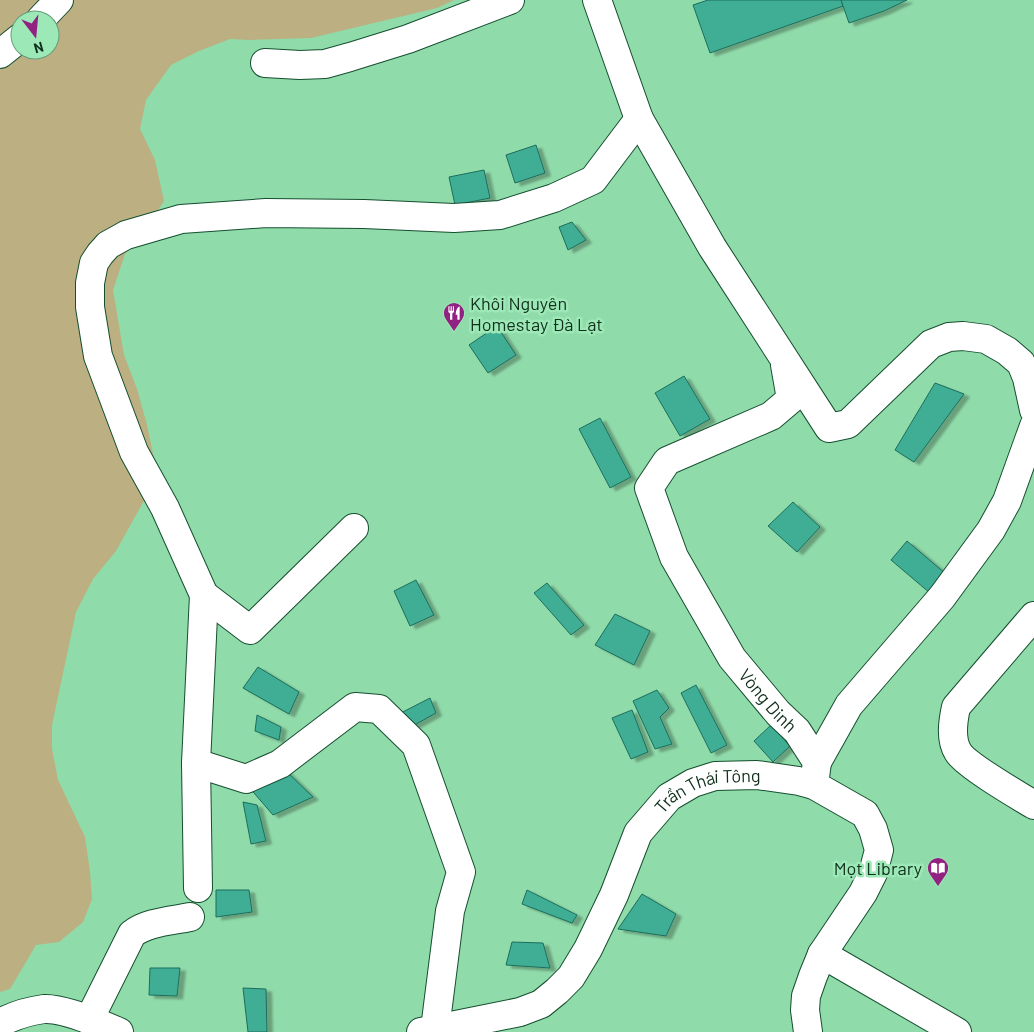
<svg xmlns="http://www.w3.org/2000/svg" width="1034" height="1032" font-family="Barlow,sans-serif">
	<style>
		.green { fill: #bcaf81; fill-rule: evenodd }
		.building { fill: #40ae94; stroke: #1c6d5c; filter: url(#shadow) }
		.lines { fill: none; stroke-linecap: round; stroke-linejoin: round }
		.minor-casing { stroke: #154f2f; stroke-width: 30 }
		.minor { stroke: #fff; stroke-width: 28 }
		.labels { text-anchor: middle; dominant-baseline: central; stroke-width: 5; stroke-linejoin: round; paint-order: stroke }
		.poi-label { font-size: 18px; fill: #102f1c; stroke: #9de8b7; text-anchor: start }
		.street-label { font-size: 18px; fill: #102f1c; stroke: #9de8b7 }
	</style>
	<defs>
		<filter id="shadow"><feDropShadow dx="5.5" dy="3" stdDeviation="1" flood-color="#0004"/></filter>
	</defs>
	<rect width="100%" height="100%" fill="#90dbaa"/>
	<path class="green" d="M0 0H454L437 8 311 38 250 40 230 39 199 51 171 65 146 100 140 129 155 160 164 201 146 228 125 254 113 290 124 355 137 389 147 425 154 459 146 497 116 551 93 579 76 612 52 725V749L58 780 85 837 90 872 92 899 83 922 59 942 36 945 10 989 0 992ZM20 20H50V50H20Z"/>
	<g class="building">
		<path d="M708 0H841L843 6 710 53 693 5Z"/>
		<path d="M841 0H907L884 11 849 23Z"/>
		<path d="M536 145 545 173 515 183 506 155Z"/>
		<path d="M484 170 490 198 455 205 449 177Z"/>
		<path d="M572 222 586 240 568 250 559 227Z"/>
		<path d="M497 326 516 355 488 373 469 345Z"/>
		<path d="M684 376 710 419 680 436 655 393Z"/>
		<path d="M935 383 964 394 914 462 895 450Z"/>
		<path d="M600 418 631 477 610 488 579 429Z"/>
		<path d="M793 502 820 527 797 552 768 526Z"/>
		<path d="M907 541 946 574 930 593 891 560Z"/>
		<path d="M416 580 434 615 410 626 394 591Z"/>
		<path d="M547 583 584 625 571 635 534 593Z"/>
		<path d="M615 614 650 631 634 665 595 645Z"/>
		<path d="M258 667 299 692 289 714 243 688Z"/>
		<path d="M696 685 727 745 711 753 681 693Z"/>
		<path d="M657 690 669 708 660 717 672 744 655 749 633 701Z"/>
		<path d="M430 698 436 713 409 728 397 715Z"/>
		<path d="M632 710 648 752 631 759 612 718Z"/>
		<path d="M257 715 281 727 279 740 255 731Z"/>
		<path d="M771 725 790 746 773 762 754 741Z"/>
		<path d="M284 769 313 797 273 815 248 786Z"/>
		<path d="M243 802 257 805 266 841 251 844Z"/>
		<path d="M216 890H249L252 912 216 917Z"/>
		<path d="M527 890 577 915 572 923 522 904Z"/>
		<path d="M642 894 676 914 666 936 618 929Z"/>
		<path d="M512 942 543 943 550 968 506 965Z"/>
		<path d="M150 968H180L177 996 149 995Z"/>
		<path d="M243 988 266 989 267 1032H248Z"/>
	</g>
	<g class="lines">
		<g class="minor-casing">
			<g id="minor">
				<path d="M597 0 639 119 712 247 829 428 848 424 931 344 949 337 963 336 986 339 1007 351 1021 363 1027 378 1034 410"/>
				<path d="M40 20 59 0"/>
				<path d="M0 54 20 38"/>
				<path d="M265 63 300 65 325 64 350 57 408 39 510 0"/>
				<path id="s1" d="M785 365 791 399 771 416 667 461 649 488 674 557 732 658 778 713 797 731 817 762 814 785"/>
				<path d="M204 595 250 630 354 528"/>
				<path d="M1034 616 956 707C953 721 950 739 958 752 966 765 1019 796 1034 805"/>
				<path d="M817 762 849 705 942 597 991 530 1007 501 1034 426"/>
				<path d="M196 763 246 779 280 764 355 707 379 709 416 745 461 872 450 911 435 1029"/>
				<path d="M198 888 196 763 204 595 165 508 134 452 98 356 90 307V283L94 263 100 254 108 245 126 235 181 219 266 213 364 214 454 218 500 215 554 198 593 180 639 119"/>
				<path d="M822 954 957 1032"/>
				<path d="M89 1020 132 934C147 922 171 921 190 917"/>
				<path d="M0 1023C13 1016 29 1011 44 1009 63 1008 101 1024 119 1032"/>
				<path id="s2" d="M421 1032 520 1012 541 1004 557 991 571 977 588 949 614 895 638 833 669 797 693 783 715 776 757 775 799 781 814 785 865 814 873 829 879 850 873 873 863 893 822 954 813 976 806 996 805 1010 808 1032"/>
			</g>
		</g>
		<use href="#minor" class="minor"/>
	</g>
	<defs>
		<g id="restaurant-pin" transform="scale(1.125)"><path d="M0 17L-7.5 6A9.5 9.5 0 1 1 7.5 6Z" fill="#922282" stroke="#9de8b7"/><path d="M-5-6h1v4h1v-4h1v4h1v-4h1v5L-1.5 .5V6h-2V.5L-5-1ZM5-6V6H3V1.5H1.5Q1.5-4 5-6Z" fill="#fff"/></g>
		<g id="library-pin" transform="scale(1.125)"><path d="M0 17L-7.5 6A9.5 9.5 0 1 1 7.5 6Z" fill="#922282" stroke="#9de8b7"/><path d="M-6-4Q-3-5.5-.7-3.5V5Q-3 3-6 4ZM6-4Q3-5.5 .7-3.5V5Q3 3 6 4Z" fill="#fff"/></g>
	</defs>
	<g fill-rule="evenodd">
		<use href="#restaurant-pin" x="454" y="313"/>
		<use href="#library-pin" x="938" y="868"/>
	</g>
	<g class="labels">
		<g class="poi-label">
			<text x="470" y="303">Khôi Nguyên<tspan x="470" dy="21">Homestay Đà Lạt</tspan></text>
			<text x="922" y="868" text-anchor="end">Mọt Library</text>
		</g>
		<g class="street-label">
			<text stroke="none"><textPath href="#s1" startOffset="452">Vòng Dinh</textPath></text>
			<text stroke="none"><textPath href="#s2" startOffset="410">Trần Thái Tông</textPath></text>
		</g>
	</g>
	<g transform="translate(35 35) rotate(164)"><circle r="24" fill="#9de8b7" stroke="#659e79"/>
	<path d="M0-4L9 19L0 12L-9 19Z" fill="#922282"/>
	<text y="-8" font-size="14" font-weight="bold" text-anchor="middle" fill="#102f1c">N</text>
	</g>
</svg>
